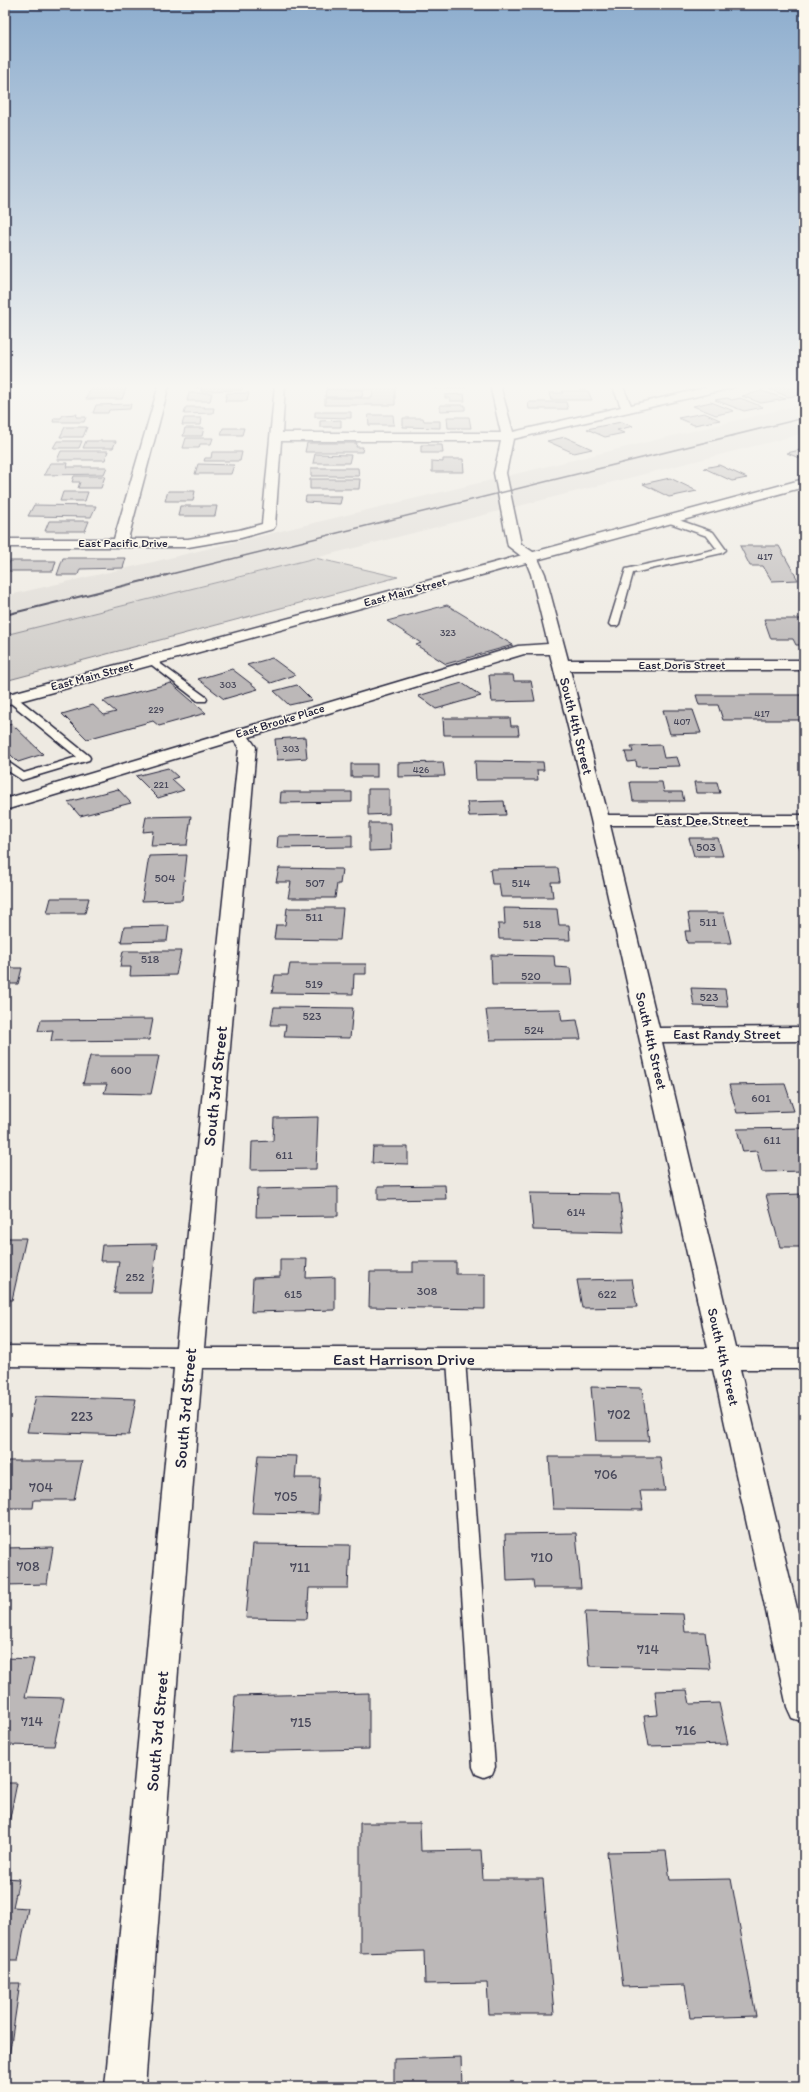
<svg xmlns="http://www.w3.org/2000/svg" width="809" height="2092" font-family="Itim,sans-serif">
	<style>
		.built { fill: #dfdbd5 }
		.green { fill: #d0cdc9; stroke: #797882 }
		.building { fill: #bcb8b8; stroke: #22223b }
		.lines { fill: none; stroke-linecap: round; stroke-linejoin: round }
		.lane-casing { stroke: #22223b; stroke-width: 3 }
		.street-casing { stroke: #22223b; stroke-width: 3 }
		.primary-casing { stroke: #22223b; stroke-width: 3 }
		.lane { fill: #fbf7ec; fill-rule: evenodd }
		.street { fill: #fbf7ec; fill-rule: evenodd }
		.primary { fill: #fbf7ec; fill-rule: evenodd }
		.rail-far1 { stroke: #22223b; stroke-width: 1.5 }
		.rail { stroke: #22223b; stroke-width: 2 }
		.labels { text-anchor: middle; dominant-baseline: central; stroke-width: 3; stroke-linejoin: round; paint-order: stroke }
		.far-number-label { font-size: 10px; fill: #48485a }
		.far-street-label { font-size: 12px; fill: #22223b; stroke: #fbf7ec }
		.number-label { font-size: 12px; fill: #48485a }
		.street-label { font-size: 14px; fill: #22223b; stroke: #fbf7ec }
		.near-number-label { font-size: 14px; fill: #48485a }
		.near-street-label { font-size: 17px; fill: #22223b; stroke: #fbf7ec }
	</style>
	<rect width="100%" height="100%" fill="#eeeae2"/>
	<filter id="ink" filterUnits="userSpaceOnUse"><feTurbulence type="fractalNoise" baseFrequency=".025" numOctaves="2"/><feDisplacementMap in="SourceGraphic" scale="8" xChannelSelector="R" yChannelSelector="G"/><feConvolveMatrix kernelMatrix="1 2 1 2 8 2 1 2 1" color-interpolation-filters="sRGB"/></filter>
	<g filter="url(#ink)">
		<path class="built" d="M804 404V433L786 438 315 558 5 635V596L153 562Z"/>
		<path class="green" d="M315 558 398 577 5 681V635Z"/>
		<g class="building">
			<path d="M195 385H243L242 390 201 391 202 387H195Z"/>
			<path d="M326 385H395V405H325V398H372L373 389H326Z"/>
			<path d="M432 385H464L465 387 433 388Z"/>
			<path d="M573 385H588L589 387H574Z"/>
			<path d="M788 385H804V394L788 397 770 389Z"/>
			<path d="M90 389H126L122 399H86Z"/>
			<path d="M326 390H363L362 397H325Z"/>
			<path d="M562 391H588L592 400H551L549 393H563Z"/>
			<path d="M762 391 786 399 761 403 742 396Z"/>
			<path d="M189 393H212L210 401H187Z"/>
			<path d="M227 393H249L247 401H225Z"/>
			<path d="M464 394 465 401H450V398H445V395Z"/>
			<path d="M727 398 732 400 740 398 763 407 744 411 715 400Z"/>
			<path d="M528 402H566L568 409H529Z"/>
			<path d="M711 402 734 411 716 415 693 406Z"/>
			<path d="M131 404 130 409 109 410 108 413H93L96 405Z"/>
			<path d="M440 405H465V410L440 411Z"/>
			<path d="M186 407H205L204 408H214L213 413 184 414Z"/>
			<path d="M315 412H351V418L315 417Z"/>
			<path d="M704 413 720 420 694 425 678 418Z"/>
			<path d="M77 414 76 417H86L84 422H53L54 418H61L63 415Z"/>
			<path d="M368 415H393L394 425H369Z"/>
			<path d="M447 417H469L471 428H448Z"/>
			<path d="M184 418H202L201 425H182Z"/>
			<path d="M403 418H423L424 421H440V428L403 427Z"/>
			<path d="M341 420V427H320V421Z"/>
			<path d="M621 422 633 426 617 430 624 433 605 437 587 429Z"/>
			<path d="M65 427H87L83 437H60Z"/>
			<path d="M185 428H204L202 436H183Z"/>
			<path d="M223 428H244L242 435H221Z"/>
			<path d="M565 437 592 449 574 453 547 441Z"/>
			<path d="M186 438H213L211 444H200L199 448H183Z"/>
			<path d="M57 441H82L79 448H53Z"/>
			<path d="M86 441H116L113 448H83Z"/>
			<path d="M307 443H357L356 447H363L362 452H305Z"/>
			<path d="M421 445H442L443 453H421Z"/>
			<path d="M804 449V460L787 453Z"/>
			<path d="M61 451H108L105 460H57Z"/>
			<path d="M212 452H242L240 461H204L205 458H211Z"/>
			<path d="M315 454 351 455 349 463H313Z"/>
			<path d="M443 459H463L464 472H432V461L443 462Z"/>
			<path d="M50 463H68L67 467H107L104 474 44 475Z"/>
			<path d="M198 464 234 465 231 474H195Z"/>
			<path d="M719 465 747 478 732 481 704 468Z"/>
			<path d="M311 468H358L359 476H311Z"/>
			<path d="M74 476H105L101 488H78L80 482H72Z"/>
			<path d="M670 478 697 491 669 497 643 484Z"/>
			<path d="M310 479H360L359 489H310Z"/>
			<path d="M168 491H195L193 501H165Z"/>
			<path d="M63 492H88L85 501H60Z"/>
			<path d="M306 496H342L340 504 305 502Z"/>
			<path d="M34 505 96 506 91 517 28 516Z"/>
			<path d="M180 506H217L215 516H178Z"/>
			<path d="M49 521H89L85 531H45Z"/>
			<path d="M740 546H779L798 580 772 581 763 566H750Z"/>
			<path d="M63 558H126L123 568 80 569 78 575H57Z"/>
			<path d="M10 561H56L53 571H6Z"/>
			<path d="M447 605 513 645 446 664 416 645 421 643 387 621Z"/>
			<path d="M764 619H803L804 645H796L793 639H771Z"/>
			<path d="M272 658 295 675 271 683 247 665Z"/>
			<path d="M232 669 258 689 224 699 198 679Z"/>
			<path d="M489 675H513L514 681H531L535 701 492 702Z"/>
			<path d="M171 683 206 713 159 726 153 721 87 739 62 714 93 705 104 715 116 712 103 701Z"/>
			<path d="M462 683 481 696 436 709 418 696Z"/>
			<path d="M297 685 312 700 289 705 274 691Z"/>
			<path d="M696 695H804V720H723L718 705H699Z"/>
			<path d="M663 710H693L701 733 670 734Z"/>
			<path d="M443 718H510L511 726H518L519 735H444Z"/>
			<path d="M12 724 43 754 18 762 5 749V726Z"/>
			<path d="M305 737 307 758 277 760 275 739Z"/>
			<path d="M661 745 664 758 677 757 680 766 637 767 636 761 628 762 625 752H633L631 746Z"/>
			<path d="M475 761 543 762 544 770H537L538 780H476Z"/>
			<path d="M443 762 445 776 398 777V763Z"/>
			<rect x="351" y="764" width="26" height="13"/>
			<path d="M168 768 178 777 172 779 184 790 158 798 136 776Z"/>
			<path d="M630 782H662L664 792H682L684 801H633Z"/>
			<path d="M694 782H717L720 793H696Z"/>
			<path d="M118 789 131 803 80 816 68 802Z"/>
			<path d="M368 789H389V814L368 815Z"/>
			<path d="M281 792H352V802L280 803Z"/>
			<path d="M504 801 506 815 469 816 467 802Z"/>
			<path d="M191 816 187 845 151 846 153 831 143 832 146 817Z"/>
			<path d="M369 823H390L391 850 369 851Z"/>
			<path d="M352 835V847L277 848 278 836Z"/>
			<path d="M689 838H718L723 856H694Z"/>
			<path d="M798 844H804V858Z"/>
			<path d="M187 855 182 900 142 901 149 856Z"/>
			<path d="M279 868 342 869 340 884H337L335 898H288L291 882H276Z"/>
			<path d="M558 868 560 882H551L553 897H501L499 884H492L490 869Z"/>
			<path d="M51 898H89L85 913H47Z"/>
			<path d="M287 908H343L340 940 274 939 276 925H285Z"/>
			<path d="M504 908 557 909 559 925H569L570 940 499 939 498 924H505Z"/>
			<path d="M688 913H724L731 943H687L685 931H691Z"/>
			<path d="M169 926 167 941 121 942 124 927Z"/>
			<path d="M123 951H181L176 975 130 976 131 967H120Z"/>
			<path d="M491 955 554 956 555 967 570 968 572 985H492Z"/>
			<path d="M290 964H366V974H354L353 994 272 993 275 975H288Z"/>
			<path d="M5 968H22L18 984H5Z"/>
			<path d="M691 988 725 989 728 1007 694 1006Z"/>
			<path d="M274 1007 353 1008 350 1038 284 1037 286 1025H271Z"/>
			<path d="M560 1009 562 1021 577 1020 581 1039 490 1040 486 1010Z"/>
			<path d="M153 1019 149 1040 51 1041 53 1030 38 1031 41 1020Z"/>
			<path d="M90 1056H159L151 1094 104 1093 107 1084H83Z"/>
			<path d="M785 1084 794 1111 737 1113 729 1085Z"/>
			<path d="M318 1117 316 1169 251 1170 252 1142 273 1141 274 1118Z"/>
			<path d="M804 1128V1171L762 1172 757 1151 743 1152 737 1129Z"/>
			<path d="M373 1147H408V1164L372 1163Z"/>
			<path d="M445 1185 446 1199 378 1200V1186Z"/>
			<path d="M338 1187V1216L256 1217 257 1189Z"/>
			<path d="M530 1193 619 1194 624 1232 533 1230Z"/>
			<path d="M804 1194V1247H780L766 1195Z"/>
			<path d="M5 1238H26L12 1300H5Z"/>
			<path d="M157 1244 151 1293H114L119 1261H100L102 1245Z"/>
			<path d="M280 1259H307L306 1278 335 1277V1310L251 1312 253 1278 280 1277Z"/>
			<path d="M413 1262H456V1274H485V1309L369 1307 370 1272H413Z"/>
			<path d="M632 1279 637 1307 582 1308 577 1280Z"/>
			<path d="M591 1387 642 1388 649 1441H596Z"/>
			<path d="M36 1396 136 1399 129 1435 27 1432Z"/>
			<path d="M258 1455 297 1456 295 1478H320L318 1514 252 1513Z"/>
			<path d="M549 1457H660L665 1491H640L643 1510 553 1509Z"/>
			<path d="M8 1461H82L74 1500H34L33 1508H5V1474Z"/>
			<path d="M576 1533 581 1588H534L533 1580 507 1581 505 1534Z"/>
			<path d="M253 1544 350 1545 348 1588H309L307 1619 246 1618Z"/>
			<path d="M53 1547 47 1584 5 1585V1548Z"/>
			<path d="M585 1612 683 1614 685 1632H705L710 1669 589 1666Z"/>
			<path d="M5 1658 34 1659 25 1697 64 1698 54 1746 5 1745Z"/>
			<path d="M687 1690 690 1704 719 1703 728 1744 649 1746 644 1716 658 1715 655 1691Z"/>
			<path d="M369 1693V1749L231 1752 235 1696Z"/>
			<path d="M5 1783H17L5 1843Z"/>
			<path d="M360 1823H420L421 1851 481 1850 483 1879H543L554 2014H489L487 1983 425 1984 424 1951 360 1953Z"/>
			<path d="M666 1851 670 1880 731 1879 756 2016 690 2018 685 1985 623 1987 607 1852Z"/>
			<path d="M5 1878 19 1879 13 1907 28 1908 18 1961H5Z"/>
			<path d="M5 1983H20L5 2084Z"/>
			<path d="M461 2057 462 2087H394V2059Z"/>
		</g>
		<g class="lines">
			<g class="lane-casing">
				<g id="lane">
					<path d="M670 517 713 532 726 550 722 553 633 573 619 624 617 626H611L609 624 626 569 717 549 707 536 667 522V518Z"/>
					<path d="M151 657 206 697 207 699 206 701H198L148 662 146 660Z"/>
					<path d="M11 695 15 696 89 756 90 758 89 760 22 780 5 769V760L24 773 77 757 7 700 6 698Z"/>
					<path d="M456 1352 462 1354 465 1359 495 1767 492 1774 484 1777 476 1774 473 1767 447 1359 450 1354Z"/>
				</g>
			</g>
			<g class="street-casing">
				<path id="street" d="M159 385H169L128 539H188L239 530 262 524 275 385H285L282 433H501L490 385H500L513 432 621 407 612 385H622L631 405 718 385H737L732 388 513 439 506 473 521 544 536 554 545 574 568 660H804V670H570L608 815H804V825H610L659 1028 804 1027V1041L662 1042 735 1348 804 1349V1369H740L804 1638V1722L792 1718 787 1707 713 1369 202 1368 145 2087H105L174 1368 5 1366V1346L176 1347 239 748 234 741 5 810V799L518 646 548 644 531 574 525 559 508 546 494 473 501 441H281L275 526 273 529 241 538 188 547H5V539H114ZM524 654H550L591 820 708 1348H204L256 747 249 737Z"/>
			</g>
			<g class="primary-casing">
				<path id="primary" d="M804 479V487L5 705V695Z"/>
			</g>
			<use href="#lane" class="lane"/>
			<use href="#street" class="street"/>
			<use href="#primary" class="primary"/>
			<path class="rail-far1" d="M163 576 804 418"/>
			<path class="rail" d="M5 615 167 575"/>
		</g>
	</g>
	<linearGradient id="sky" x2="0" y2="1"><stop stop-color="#8dadce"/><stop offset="0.57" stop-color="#f7f6f2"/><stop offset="1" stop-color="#f7f6f2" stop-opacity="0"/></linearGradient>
	<rect width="809" height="678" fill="url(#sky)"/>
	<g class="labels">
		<g class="far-number-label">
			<text x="765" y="556">417</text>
			<text x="448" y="632">323</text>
			<text x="228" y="684">303</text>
			<text x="156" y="709">229</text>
			<text x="762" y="713">417</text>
			<text x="682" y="721">407</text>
			<text x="291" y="748">303</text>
			<text x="421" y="769">426</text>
			<text x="161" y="784">221</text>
		</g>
		<g class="far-street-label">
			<text x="123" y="543">East Pacific Drive</text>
			<text transform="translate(405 592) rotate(-15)">East Main Street</text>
			<text x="682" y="665">East Doris Street</text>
			<text transform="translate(92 676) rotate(-15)">East Main Street</text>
			<text transform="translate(280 721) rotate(-17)">East Brooke Place</text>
		</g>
		<g class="number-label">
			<text x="706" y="847">503</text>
			<text x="165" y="878">504</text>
			<text x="315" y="883">507</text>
			<text x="521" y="883">514</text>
			<text x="314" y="917">511</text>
			<text x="708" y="922">511</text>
			<text x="532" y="924">518</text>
			<text x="150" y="959">518</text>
			<text x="531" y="976">520</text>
			<text x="314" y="984">519</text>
			<text x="709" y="997">523</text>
			<text x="312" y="1016">523</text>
			<text x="534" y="1030">524</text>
			<text x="121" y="1070">600</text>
			<text x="761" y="1098">601</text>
			<text x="772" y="1140">611</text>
			<text x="284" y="1155">611</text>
			<text x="576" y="1212">614</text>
			<text x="135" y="1277">252</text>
			<text x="427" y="1291">308</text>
			<text x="293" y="1294">615</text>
			<text x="607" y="1294">622</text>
		</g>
		<g class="street-label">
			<text transform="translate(576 726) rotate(76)">South 4th Street</text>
			<text x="702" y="820">East Dee Street</text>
			<text x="727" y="1034">East Randy Street</text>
			<text transform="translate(651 1041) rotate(77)">South 4th Street</text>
			<text transform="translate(723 1357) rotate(77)">South 4th Street</text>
		</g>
		<g class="near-number-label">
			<text x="619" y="1414">702</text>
			<text x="82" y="1416">223</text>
			<text x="606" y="1474">706</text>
			<text x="41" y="1487">704</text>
			<text x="286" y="1496">705</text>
			<text x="542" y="1557">710</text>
			<text x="28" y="1566">708</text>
			<text x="300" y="1567">711</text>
			<text x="648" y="1649">714</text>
			<text x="32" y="1721">714</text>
			<text x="301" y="1722">715</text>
			<text x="686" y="1730">716</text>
		</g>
		<g class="near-street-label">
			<text transform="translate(215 1086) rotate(-84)">South 3rd Street</text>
			<text x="404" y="1359">East Harrison Drive</text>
			<text transform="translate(185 1408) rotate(-85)">South 3rd Street</text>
			<text transform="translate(157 1731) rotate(-85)">South 3rd Street</text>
		</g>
	</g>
	<rect width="809" height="2092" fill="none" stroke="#fbf7ec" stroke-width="20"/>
	<rect x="10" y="10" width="789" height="2072" fill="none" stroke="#22223b" stroke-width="1.5" filter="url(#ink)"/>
</svg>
